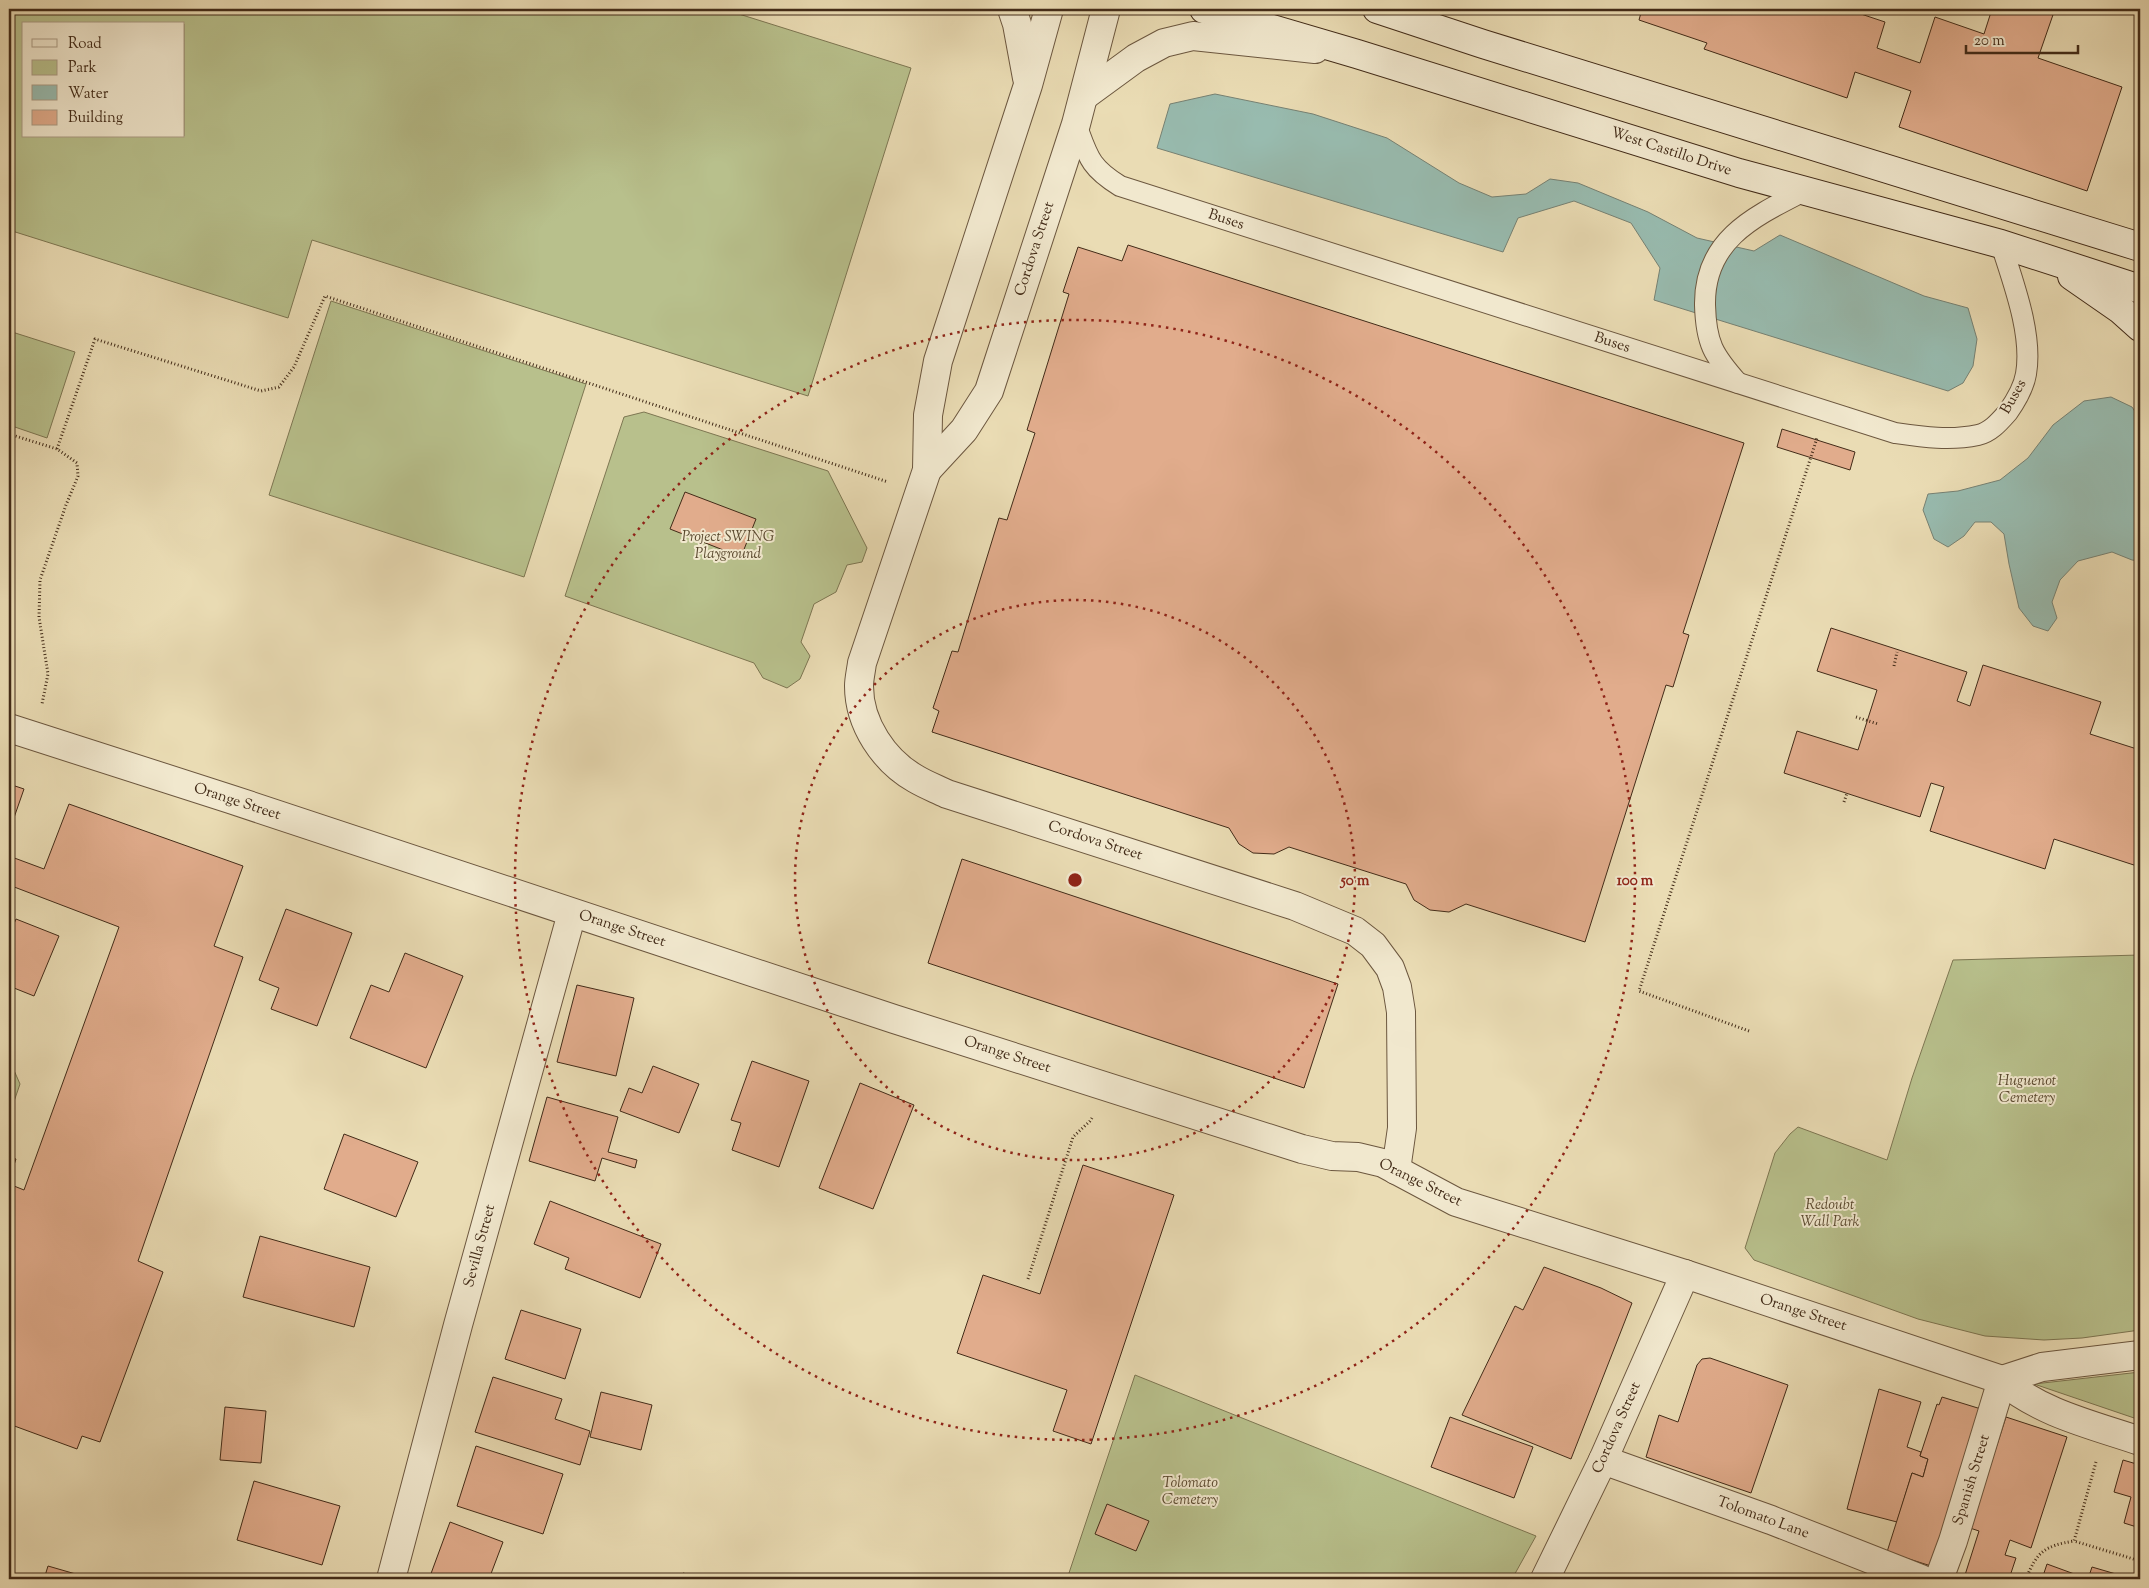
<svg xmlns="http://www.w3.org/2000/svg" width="2149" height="1588" font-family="'Sorts Mill Goudy',serif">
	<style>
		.green { fill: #b8c08c; stroke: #7d7652; fill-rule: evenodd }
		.water { fill: #98bbaf; stroke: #768173 }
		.building { fill: #e1ac8c; stroke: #422b18 }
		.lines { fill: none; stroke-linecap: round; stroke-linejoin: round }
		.lane-casing { stroke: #6c573f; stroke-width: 22 }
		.street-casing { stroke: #6c573f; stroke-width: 30 }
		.secondary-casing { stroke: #422b18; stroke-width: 30 }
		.path { stroke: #422b18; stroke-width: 3; stroke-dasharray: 1 2.5; stroke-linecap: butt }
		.lane { stroke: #f1e8ce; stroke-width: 20 }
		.street { stroke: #f1e8ce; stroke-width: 28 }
		.secondary { stroke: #f1e8ce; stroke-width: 28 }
		.ring { fill: none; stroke: #8f2418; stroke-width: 2.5; stroke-dasharray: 2.5 5 }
		.labels { text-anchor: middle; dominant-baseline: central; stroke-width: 4; stroke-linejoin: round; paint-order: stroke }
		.street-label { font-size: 15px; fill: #422b18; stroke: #f1e8ce }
		.park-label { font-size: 15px; font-style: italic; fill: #5a492f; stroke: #f1e8ce }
		.centre { fill: #8f2418; stroke: #f1e8ce; stroke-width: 2.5 }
		.ring-label { font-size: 15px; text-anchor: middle; font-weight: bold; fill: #8f2418; stroke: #f1e8ce; stroke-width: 4; stroke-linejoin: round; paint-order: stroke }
	</style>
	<rect width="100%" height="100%" fill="#eadcb4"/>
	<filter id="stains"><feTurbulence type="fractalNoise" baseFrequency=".004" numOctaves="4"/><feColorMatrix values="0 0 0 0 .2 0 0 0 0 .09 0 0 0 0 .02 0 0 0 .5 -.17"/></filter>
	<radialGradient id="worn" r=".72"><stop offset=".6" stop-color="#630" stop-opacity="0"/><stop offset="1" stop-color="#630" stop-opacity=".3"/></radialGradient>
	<g class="green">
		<path d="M9 9H723L911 68 808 396 312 240 288 318 9 230ZM24 24H184V136H24Z"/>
		<path d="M331 301 586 384 524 577 269 495Z"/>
		<path d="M9 331 75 352 47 438 9 425Z"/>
		<path d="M644 412 828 471 867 548 862 562 847 565 836 592 814 604 801 642 810 656 800 679 787 688 763 678 754 663 565 596 624 417Z"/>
		<path d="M2140 955V1330L2082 1338 2044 1340 1985 1336 1918 1319 1754 1260 1745 1248 1775 1153 1790 1134 1798 1127 1887 1160 1912 1078 1953 960Z"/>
		<path d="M9 1059 20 1084 9 1116Z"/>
		<path d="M2140 1372V1420L2034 1384Z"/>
		<path d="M1135 1375 1536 1536 1512 1579H1067Z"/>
	</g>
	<g class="water">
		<path d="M1215 94 1313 114 1387 138 1459 183 1492 197 1526 194 1550 179 1578 183 1648 212 1697 238 1754 251 1780 235 1924 296 1968 308 1977 339 1973 366 1963 383 1948 391 1654 300 1660 268 1631 223 1574 201 1518 218 1503 252 1157 148 1170 104Z"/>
		<path d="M2111 397 2132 407 2140 419V561L2132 560 2112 552 2078 561 2060 580 2052 602 2057 618 2048 631 2033 626 2019 608 2009 564 2004 534 1991 522H1975L1964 536 1948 547 1934 539 1923 510 1928 494 1958 491 2000 480 2028 458 2053 425 2084 401Z"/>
	</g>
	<g class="building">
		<path d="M1642 9H1863L1861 14 1885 22 1877 48 1920 63 1935 17 1984 34 1992 9H2055L2038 58 2122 87 2087 191 1899 127 1911 91 1855 72 1847 98 1704 49 1707 43 1639 20Z"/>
		<path d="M1128 245 1744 443 1683 633 1689 635 1673 687 1666 685 1585 942 1466 904 1449 912 1430 910 1414 900 1406 884 1289 847 1274 854 1253 853 1239 844 1229 828 932 732 939 711 933 708 952 651 958 652 999 518 1007 520 1035 433 1027 430 1069 294 1063 292 1078 247 1122 261Z"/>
		<path d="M1782 429 1855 452 1850 470 1777 447Z"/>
		<path d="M685 492 756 519 741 557 670 529Z"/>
		<path d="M1831 628 1967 672 1957 701 1970 706 1983 665 2101 702 2090 734 2140 750V867L2054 839 2045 869 1930 831 1944 787 1931 783 1920 817 1784 773 1797 731 1858 750 1877 690 1817 671Z"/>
		<path d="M9 784 24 789 9 832Z"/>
		<path d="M69 804 243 866 214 946 243 957 138 1261 163 1272 100 1442 82 1436 77 1449 9 1424V1184L24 1190 119 927 9 885V856L44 869Z"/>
		<path d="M962 859 1338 984 1304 1088 928 963Z"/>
		<path d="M286 909 352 933 317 1026 271 1009 279 988 259 980Z"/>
		<path d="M16 919 59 936 34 996 9 986V936Z"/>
		<path d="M405 953 463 976 426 1068 350 1038 371 985 389 992Z"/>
		<path d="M577 985 634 998 616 1076 557 1062Z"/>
		<path d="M752 1061 809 1081 779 1167 732 1150 741 1123 731 1120Z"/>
		<path d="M653 1066 699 1084 679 1133 620 1111 629 1088 642 1093Z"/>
		<path d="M860 1083 914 1105 873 1209 819 1188Z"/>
		<path d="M547 1097 618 1117 608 1152 637 1160 635 1168 602 1158 595 1181 529 1161Z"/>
		<path d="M344 1134 418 1162 396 1217 324 1189Z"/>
		<path d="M9 1157 16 1159 9 1180Z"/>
		<path d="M1083 1165 1174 1195 1091 1444 1053 1431 1067 1390 957 1353 983 1275 1040 1294Z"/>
		<path d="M550 1201 661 1244 640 1298 565 1269 569 1258 534 1244Z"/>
		<path d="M260 1236 370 1267 354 1327 243 1297Z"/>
		<path d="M1544 1267 1601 1288 1632 1303 1571 1459 1462 1415 1515 1306 1523 1310Z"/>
		<path d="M521 1310 581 1329 565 1379 505 1359Z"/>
		<path d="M1710 1358 1788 1385 1751 1493 1646 1457 1659 1415 1678 1422 1697 1365 1702 1359Z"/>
		<path d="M493 1377 562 1399 555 1419 590 1431 580 1465 475 1432Z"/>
		<path d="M1879 1389 1921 1402 1907 1447 1921 1452 1920 1456 1928 1459 1923 1477 1912 1473 1897 1522 1847 1509Z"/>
		<path d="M601 1392 652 1405 641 1450 590 1437Z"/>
		<path d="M1942 1397 1981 1409 1931 1566 1887 1552 1912 1473 1923 1477 1928 1459 1920 1456 1937 1404 1939 1405Z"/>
		<path d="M225 1407 266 1411 261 1463 220 1460Z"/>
		<path d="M1450 1417 1533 1447 1514 1498 1431 1467Z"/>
		<path d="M2006 1417 2067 1437 2031 1548 2010 1540 2005 1555 2016 1558 2009 1579H1977L1965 1575 1979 1531 1970 1528Z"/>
		<path d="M476 1446 563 1474 543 1534 457 1506Z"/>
		<path d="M2123 1460 2140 1465V1528L2124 1523 2131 1497 2114 1492Z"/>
		<path d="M254 1481 340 1506 322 1565 237 1540Z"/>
		<path d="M1107 1504 1149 1521 1136 1551 1095 1534Z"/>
		<path d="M450 1522 503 1542 489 1579H429Z"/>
		<path d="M2047 1564 2088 1579 2092 1567 2133 1579H2042Z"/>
		<path d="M48 1566 93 1579H44Z"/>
		<path d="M683 1573 706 1579H681Z"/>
	</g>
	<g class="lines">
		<g class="lane-casing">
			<g id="lane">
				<path d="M1076 124C1088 156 1089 167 1120 186L1895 433C1923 437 1950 441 1978 435 1991 432 2000 421 2008 412 2015 402 2024 386 2026 374 2033 334 2013 282 2001 244"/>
				<path d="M1738 383C1713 355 1706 343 1705 305 1704 239 1755 216 1806 190"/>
			</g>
		</g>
		<g class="street-casing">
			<g id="street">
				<path d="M1012 9 1017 24 1027 78"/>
				<path d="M1049 9 1028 85 938 361 928 415 927 470 862 663C861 671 859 679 859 686 859 724 884 761 916 779 926 785 937 789 947 794L1295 906 1355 931 1373 945 1390 968 1397 987 1401 1012 1402 1128 1396 1170"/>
				<path d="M1084 96 1136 58 1164 43 1193 36 1315 49"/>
				<path d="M927 470 964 430 989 391 1076 124 1106 9"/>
				<path d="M9 728 230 799 894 1019 1302 1149 1332 1156 1358 1157 1383 1163 1456 1202 1685 1274 2002 1380C2040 1413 2093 1425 2140 1441"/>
				<path d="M2002 1380 2042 1367 2140 1355"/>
				<path d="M1603 1460 1771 1520 1921 1579"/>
				<path d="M391 1579 458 1325 572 913"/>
				<path d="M1545 1579 1603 1460 1685 1274"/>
				<path d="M1939 1579 1953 1541 2002 1380"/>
			</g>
		</g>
		<g class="secondary-casing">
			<g id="secondary">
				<path d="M1204 9 1357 54 1739 173 2001 244 2140 289"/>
				<path d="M1377 9 1483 44 2140 247"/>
				<path d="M2072 276 2121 310 2140 327"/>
			</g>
		</g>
		<g class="path">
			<path d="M9 434 57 449 77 463 78 476 66 505 40 580 39 617 48 674 42 704"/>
			<path d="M57 449 95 339 261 391 279 387 294 367 325 296 888 482"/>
			<path d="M1894 666 1897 652"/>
			<path d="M1856 717 1878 724"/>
			<path d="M1844 802 1847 793"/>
			<path d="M1749 1031 1639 991 1817 438"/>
			<path d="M1028 1279 1073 1137 1090 1121 1092 1118"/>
			<path d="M2096 1462 2074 1541 2140 1561"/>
			<path d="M2026 1579C2037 1551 2045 1546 2074 1541"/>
		</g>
		<use href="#lane" class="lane"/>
		<use href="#street" class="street"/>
		<use href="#secondary" class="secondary"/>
	</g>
	<g class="ring">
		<circle cx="1075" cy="880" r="280"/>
		<circle cx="1075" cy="880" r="560"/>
	</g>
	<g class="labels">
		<g class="street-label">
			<text transform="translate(1671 152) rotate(18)">West Castillo Drive</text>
			<text transform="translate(1226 220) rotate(18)">Buses</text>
			<text transform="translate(1035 249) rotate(-72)">Cordova Street</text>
			<text transform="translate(1612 343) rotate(18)">Buses</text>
			<text transform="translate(2014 397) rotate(-61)">Buses</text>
			<text transform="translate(237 802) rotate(18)">Orange Street</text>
			<text transform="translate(1095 841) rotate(18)">Cordova Street</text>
			<text transform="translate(622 929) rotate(18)">Orange Street</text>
			<text transform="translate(1007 1055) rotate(18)">Orange Street</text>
			<text transform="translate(1420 1183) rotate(26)">Orange Street</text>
			<text transform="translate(480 1246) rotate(-75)">Sevilla Street</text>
			<text transform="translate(1803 1313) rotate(18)">Orange Street</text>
			<text transform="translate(1617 1428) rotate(-66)">Cordova Street</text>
			<text transform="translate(1972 1480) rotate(-73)">Spanish Street</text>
			<text transform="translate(1763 1518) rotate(20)">Tolomato Lane</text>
		</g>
		<g class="park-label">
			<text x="728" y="537">Project SWING<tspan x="728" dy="17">Playground</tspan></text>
			<text x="2027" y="1081">Huguenot<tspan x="2027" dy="17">Cemetery</tspan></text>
			<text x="1830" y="1205">Redoubt<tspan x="1830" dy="17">Wall Park</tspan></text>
			<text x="1190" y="1483">Tolomato<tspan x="1190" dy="17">Cemetery</tspan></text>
		</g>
	</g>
	<circle cx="1075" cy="880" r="8" class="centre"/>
	<g class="ring-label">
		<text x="1355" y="885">50 m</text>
		<text x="1635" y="885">100 m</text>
	</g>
	<rect width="2149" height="1588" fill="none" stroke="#eadcb4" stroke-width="30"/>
	<rect x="10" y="10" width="2129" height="1568" fill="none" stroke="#422b18" stroke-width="2.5"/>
	<rect x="15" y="15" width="2119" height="1558" fill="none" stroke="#422b18"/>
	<rect x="22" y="22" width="162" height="115" fill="#f1e8ce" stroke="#ab9c85"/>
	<rect x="32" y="39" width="25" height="8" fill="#f1e8ce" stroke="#ab9c85"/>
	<text x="68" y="48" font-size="15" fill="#422b18">Road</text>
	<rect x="32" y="60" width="25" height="15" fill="#b8c08c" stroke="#ab9c85"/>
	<text x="68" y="72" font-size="15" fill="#422b18">Park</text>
	<rect x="32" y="85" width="25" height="15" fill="#98bbaf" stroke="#ab9c85"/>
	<text x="68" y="98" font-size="15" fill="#422b18">Water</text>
	<rect x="32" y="110" width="25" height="15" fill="#e1ac8c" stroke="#ab9c85"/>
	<text x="68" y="122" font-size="15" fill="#422b18">Building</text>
	<path d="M1966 45v8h112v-8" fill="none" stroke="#422b18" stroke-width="2.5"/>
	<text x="1974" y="45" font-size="15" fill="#422b18" stroke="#f1e8ce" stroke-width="4" paint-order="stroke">20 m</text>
	<rect width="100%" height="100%" filter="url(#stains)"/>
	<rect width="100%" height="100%" fill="url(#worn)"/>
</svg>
